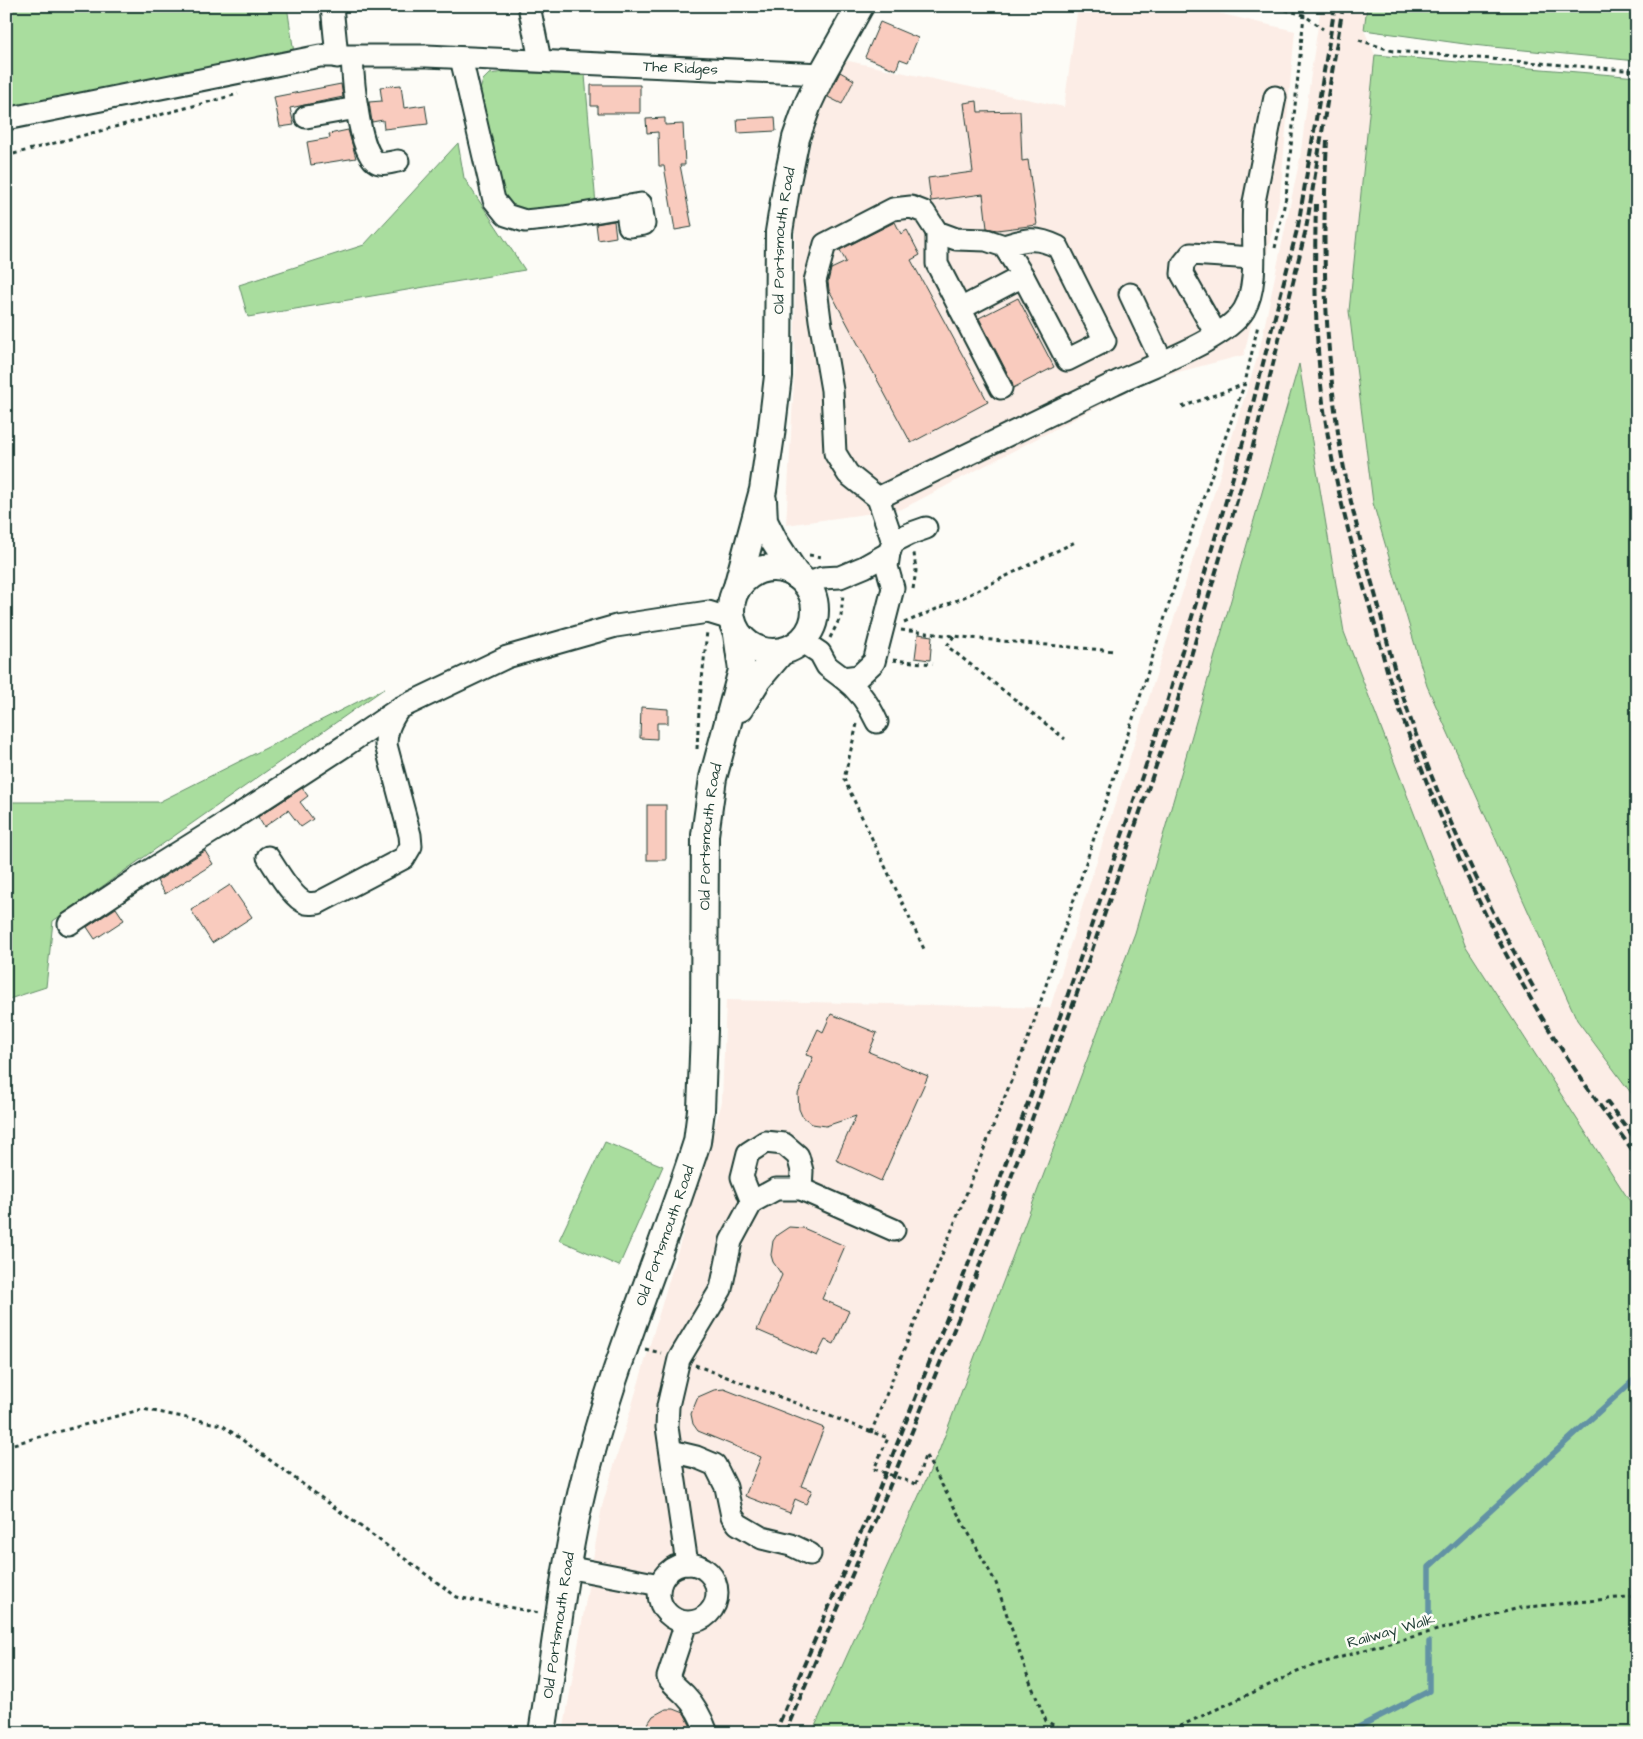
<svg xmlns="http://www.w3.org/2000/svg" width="1643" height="1739" font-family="'Architects Daughter',sans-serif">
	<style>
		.built { fill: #fcede6 }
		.green { fill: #a9dd9e; stroke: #648d69 }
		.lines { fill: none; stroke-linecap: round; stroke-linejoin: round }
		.stream { stroke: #6292a4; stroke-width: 5.5 }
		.building { fill: #f9cbbe; stroke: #1f3d34 }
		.minor-casing { stroke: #1f3d34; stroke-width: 25 }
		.major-casing { stroke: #1f3d34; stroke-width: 30 }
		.path { stroke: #1f3d34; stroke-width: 3; stroke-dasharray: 4 4; stroke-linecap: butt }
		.minor { stroke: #fdfcf7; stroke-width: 21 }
		.major { stroke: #fdfcf7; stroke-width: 26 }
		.rail { stroke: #1f3d34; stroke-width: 4; stroke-dasharray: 8 4; stroke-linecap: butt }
		.path-bridge { stroke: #1f3d34; stroke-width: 3; stroke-dasharray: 4 4; stroke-linecap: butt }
		.labels { text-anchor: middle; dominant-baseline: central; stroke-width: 5; stroke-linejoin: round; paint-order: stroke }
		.street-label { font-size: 15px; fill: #1f3d34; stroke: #fdfcf7 }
	</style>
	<rect width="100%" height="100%" fill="#fdfcf7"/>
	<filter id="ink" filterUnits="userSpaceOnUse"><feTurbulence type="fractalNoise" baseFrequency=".02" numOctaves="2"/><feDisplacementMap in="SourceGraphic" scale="10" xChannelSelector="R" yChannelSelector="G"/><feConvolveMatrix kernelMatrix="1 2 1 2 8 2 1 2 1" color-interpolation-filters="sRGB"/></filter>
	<g filter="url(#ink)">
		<g class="built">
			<path d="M1078 6H1188L1295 31 1280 196 1244 355 1151 379 902 509 786 525 795 361V219L817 112 844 60 1064 107Z"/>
			<path d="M1321 6H1367L1364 30 1375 55 1349 311 1373 503 1427 686 1577 1020 1637 1101V1207L1629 1200 1465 945 1344 632 1299 365 1135 933 939 1451 812 1733H563L602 1506 722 1102 726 1000 1050 1008 1259 352 1300 158 1312 66Z"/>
		</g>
		<g class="green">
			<path d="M6 6H287L294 53 6 111Z"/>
			<path d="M1367 6H1637V61L1472 45 1364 30Z"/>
			<path d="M1375 55 1637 77V1101L1577 1020 1427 686 1373 503 1349 311Z"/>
			<path d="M505 72 585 75 596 205 522 214 507 207 479 93 483 80 489 74Z"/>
			<path d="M458 143 464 178 525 270 248 317 239 285 364 245Z"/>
			<path d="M1299 364 1344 632 1465 945 1629 1200 1637 1207V1733H812L939 1451 1135 933Z"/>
			<path d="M385 688 53 921 46 987 6 1000V802H159Z"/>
			<path d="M605 1142 663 1166 619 1266 559 1240Z"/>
		</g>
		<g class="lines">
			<g class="stream">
				<path d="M1429 1623V1567L1637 1377"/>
				<path d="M1347 1733 1429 1691V1642"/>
			</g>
		</g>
		<g class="building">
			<path d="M880 22 918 38 908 62 900 59 896 70 865 57Z"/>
			<path d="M840 72 854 80 842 104 828 97Z"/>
			<path d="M341 84 343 97 290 108 294 125 280 127 274 97Z"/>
			<path d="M401 85 404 108 425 105 428 124 384 129 383 120 372 122 369 102 382 101 380 87Z"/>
			<path d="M591 85H640V113H598V106H591Z"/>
			<path d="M977 101 978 112 1020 111 1022 161 1028 160 1037 225 997 230 987 228 983 194 931 201 928 178 973 172 964 103Z"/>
			<path d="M775 117 776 131 738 133 737 119Z"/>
			<path d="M665 118V125L683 124 685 165H680L692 227 675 230 664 166H659L658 132 647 133 646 119Z"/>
			<path d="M348 130 356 158 311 165 307 142 330 138 329 134Z"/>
			<path d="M614 221 616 237 598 240 596 224Z"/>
			<path d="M895 222 901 234 907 230 920 255 911 260 988 402 911 443 834 299 829 290 828 282 831 269 846 262 840 250Z"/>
			<path d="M1018 298 1054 367 1013 388 1012 382 979 318Z"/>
			<path d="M918 634 932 636 930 660 915 658Z"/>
			<path d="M641 707 668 709V723H657V739L640 738Z"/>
			<path d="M302 788 308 796 300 802 313 819 301 827 288 810 264 827 258 817Z"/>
			<rect x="647" y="805" width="19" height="55"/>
			<path d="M205 851 213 864 165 894 157 881Z"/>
			<path d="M230 885 252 917 212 943 191 910Z"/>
			<path d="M116 908 124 920 95 939 87 927Z"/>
			<path d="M831 1014 877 1033 869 1052 928 1076 881 1181 836 1160 856 1116 826 1126 812 1124 802 1116 799 1109 798 1094 813 1057 806 1055 818 1029 823 1032Z"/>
			<path d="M789 1227 803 1228 845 1246 822 1299 849 1311 834 1344 825 1340 817 1356 757 1330 782 1275 773 1262 771 1255 773 1241 777 1235Z"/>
			<path d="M724 1389 824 1428 801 1486 812 1490 806 1504 795 1499 790 1513 745 1496 761 1457 698 1431 693 1424 691 1414 698 1397 714 1390Z"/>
			<path d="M666 1709H674L684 1713 694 1733H645L649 1722 653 1716Z"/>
		</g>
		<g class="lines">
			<g class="minor-casing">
				<g id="minor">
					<path d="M332 6 337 57"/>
					<path d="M529 6 540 60"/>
					<path d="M352 57C353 78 358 148 375 161 381 166 391 162 398 161"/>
					<path d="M461 58 494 200 506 215 525 221 564 217 641 204 644 224 629 226 626 206"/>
					<path d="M306 117 357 108"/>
					<path id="s1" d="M6 119 320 56H426L822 74"/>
					<path d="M937 232V264L1001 388"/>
					<path d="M1130 294 1162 362"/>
					<path d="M960 309 1023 276"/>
					<path d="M1216 334 1182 274 1183 264 1191 254 1253 258"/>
					<path d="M878 498C957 460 1035 422 1113 384 1147 367 1225 341 1244 310 1260 283 1251 235 1254 202L1275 97"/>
					<path d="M893 542 909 534 926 528"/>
					<path d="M807 584 822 578 840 577 864 567 889 553"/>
					<path d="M796 646 805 643 820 653 827 666 843 678 859 676 874 662 893 588 887 567 889 553 893 542 878 498 848 474 835 453 832 390 820 320 815 281 825 244 893 209 911 207 924 212 937 232 956 239 986 240 1004 246 1023 276 1067 360 1105 341 1058 247C1036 236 1026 239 1004 246"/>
					<path d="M843 678C859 690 869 704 877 722"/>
					<path d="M268 857C277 870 292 898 306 903 310 904 315 903 318 903L404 858 411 846 410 835 386 745C386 731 390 722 398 710"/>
					<path d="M69 924 141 876 237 816 346 745 400 708 507 657 616 626 708 612 731 619"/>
					<path d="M752 1202 742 1177 748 1153 765 1142 784 1144 798 1156 802 1171 801 1189"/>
					<path d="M671 1451 696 1457 715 1465 726 1487 732 1516 738 1524 762 1538 791 1545 810 1554"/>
					<circle cx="688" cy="1593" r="29"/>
					<path d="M687 1564 667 1427 668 1406 679 1359 721 1289 731 1241 752 1202 776 1189H801L894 1230"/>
					<path d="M566 1567 660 1585"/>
					<path d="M686 1623 668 1677C673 1685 678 1688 685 1695 695 1705 702 1719 707 1733"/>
				</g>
			</g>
			<g class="major-casing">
				<g id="major">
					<path d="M763 500 764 521 774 541 796 575"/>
					<circle cx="773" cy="610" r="42"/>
					<path id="s2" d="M737 587 763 490 771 435 778 376 779 232 787 182 796 138 808 104 822 74 860 6"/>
					<path d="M740 708 758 679 781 652"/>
					<path id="s3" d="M542 1733C555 1652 563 1570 582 1490 610 1370 660 1258 697 1142L701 1110 704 1030 705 835 713 778 742 670 737 634"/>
				</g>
			</g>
			<g class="path">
				<path d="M1270 6 1304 15 1323 29"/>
				<path d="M1359 40 1393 51 1637 71"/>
				<path d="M6 156 238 94"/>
				<path d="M1275 248 1286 197 1304 15"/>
				<path d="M1182 407 1245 384"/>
				<path d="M809 555 822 557"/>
				<path d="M913 589 916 571 914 553"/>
				<path d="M904 623 962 598 1075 542"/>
				<path d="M901 630 980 639 1115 651"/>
				<path d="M954 636 947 646 1065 739"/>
				<path d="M830 638 841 616 843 594"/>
				<path d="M893 660 933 664"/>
				<path d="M857 724 844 779 924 949"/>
				<path d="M697 749 699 709 707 631"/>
				<path d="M645 1349 661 1353"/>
				<path d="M695 1365 888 1438 874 1469"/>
				<path d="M871 1433 1031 1031 1141 694 1194 524 1245 383 1258 325"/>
				<path d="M6 1446 143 1409 222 1425 457 1597 539 1613"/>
				<path d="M926 1456 996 1583 1028 1677 1046 1721 1068 1733"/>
				<path d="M916 1484 925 1456"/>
				<path d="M1165 1733 1306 1668 1371 1648 1519 1608 1637 1596"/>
			</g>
			<use href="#minor" class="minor"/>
			<use href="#major" class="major"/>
			<g class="rail">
				<path d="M1327 140C1322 235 1324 330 1337 425 1345 487 1362 548 1379 608 1385 631 1390 655 1397 677 1430 787 1480 892 1536 992"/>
				<path d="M1316 204C1314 278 1315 357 1327 430 1337 493 1354 554 1372 615 1379 638 1384 661 1391 684 1433 809 1487 931 1557 1042 1582 1081 1609 1119 1637 1156"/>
				<path d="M1606 1101 1637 1141"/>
				<path d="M775 1733 878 1492 968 1265 1066 1000 1165 709 1242 446 1298 226 1335 6"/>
				<path d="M785 1733 888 1490 975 1278 1075 999 1172 720 1252 450 1306 229 1343 6"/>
			</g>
			<path class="path-bridge" d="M874 1469 916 1484"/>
		</g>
	</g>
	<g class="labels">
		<g class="street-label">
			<text stroke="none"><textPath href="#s1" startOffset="681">The Ridges</textPath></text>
			<text stroke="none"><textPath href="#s2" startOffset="351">Old Portsmouth Road</textPath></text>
			<text stroke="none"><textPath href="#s3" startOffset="919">Old Portsmouth Road</textPath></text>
			<text stroke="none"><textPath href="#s3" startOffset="514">Old Portsmouth Road</textPath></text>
			<text stroke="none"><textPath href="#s3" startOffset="109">Old Portsmouth Road</textPath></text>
			<text transform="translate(1391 1631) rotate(-16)">Railway Walk</text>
		</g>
	</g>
	<rect width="1643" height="1739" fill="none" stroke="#fdfcf7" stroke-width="25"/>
	<rect x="12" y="12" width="1618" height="1714" fill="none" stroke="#1f3d34" stroke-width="2" filter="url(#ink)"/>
</svg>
